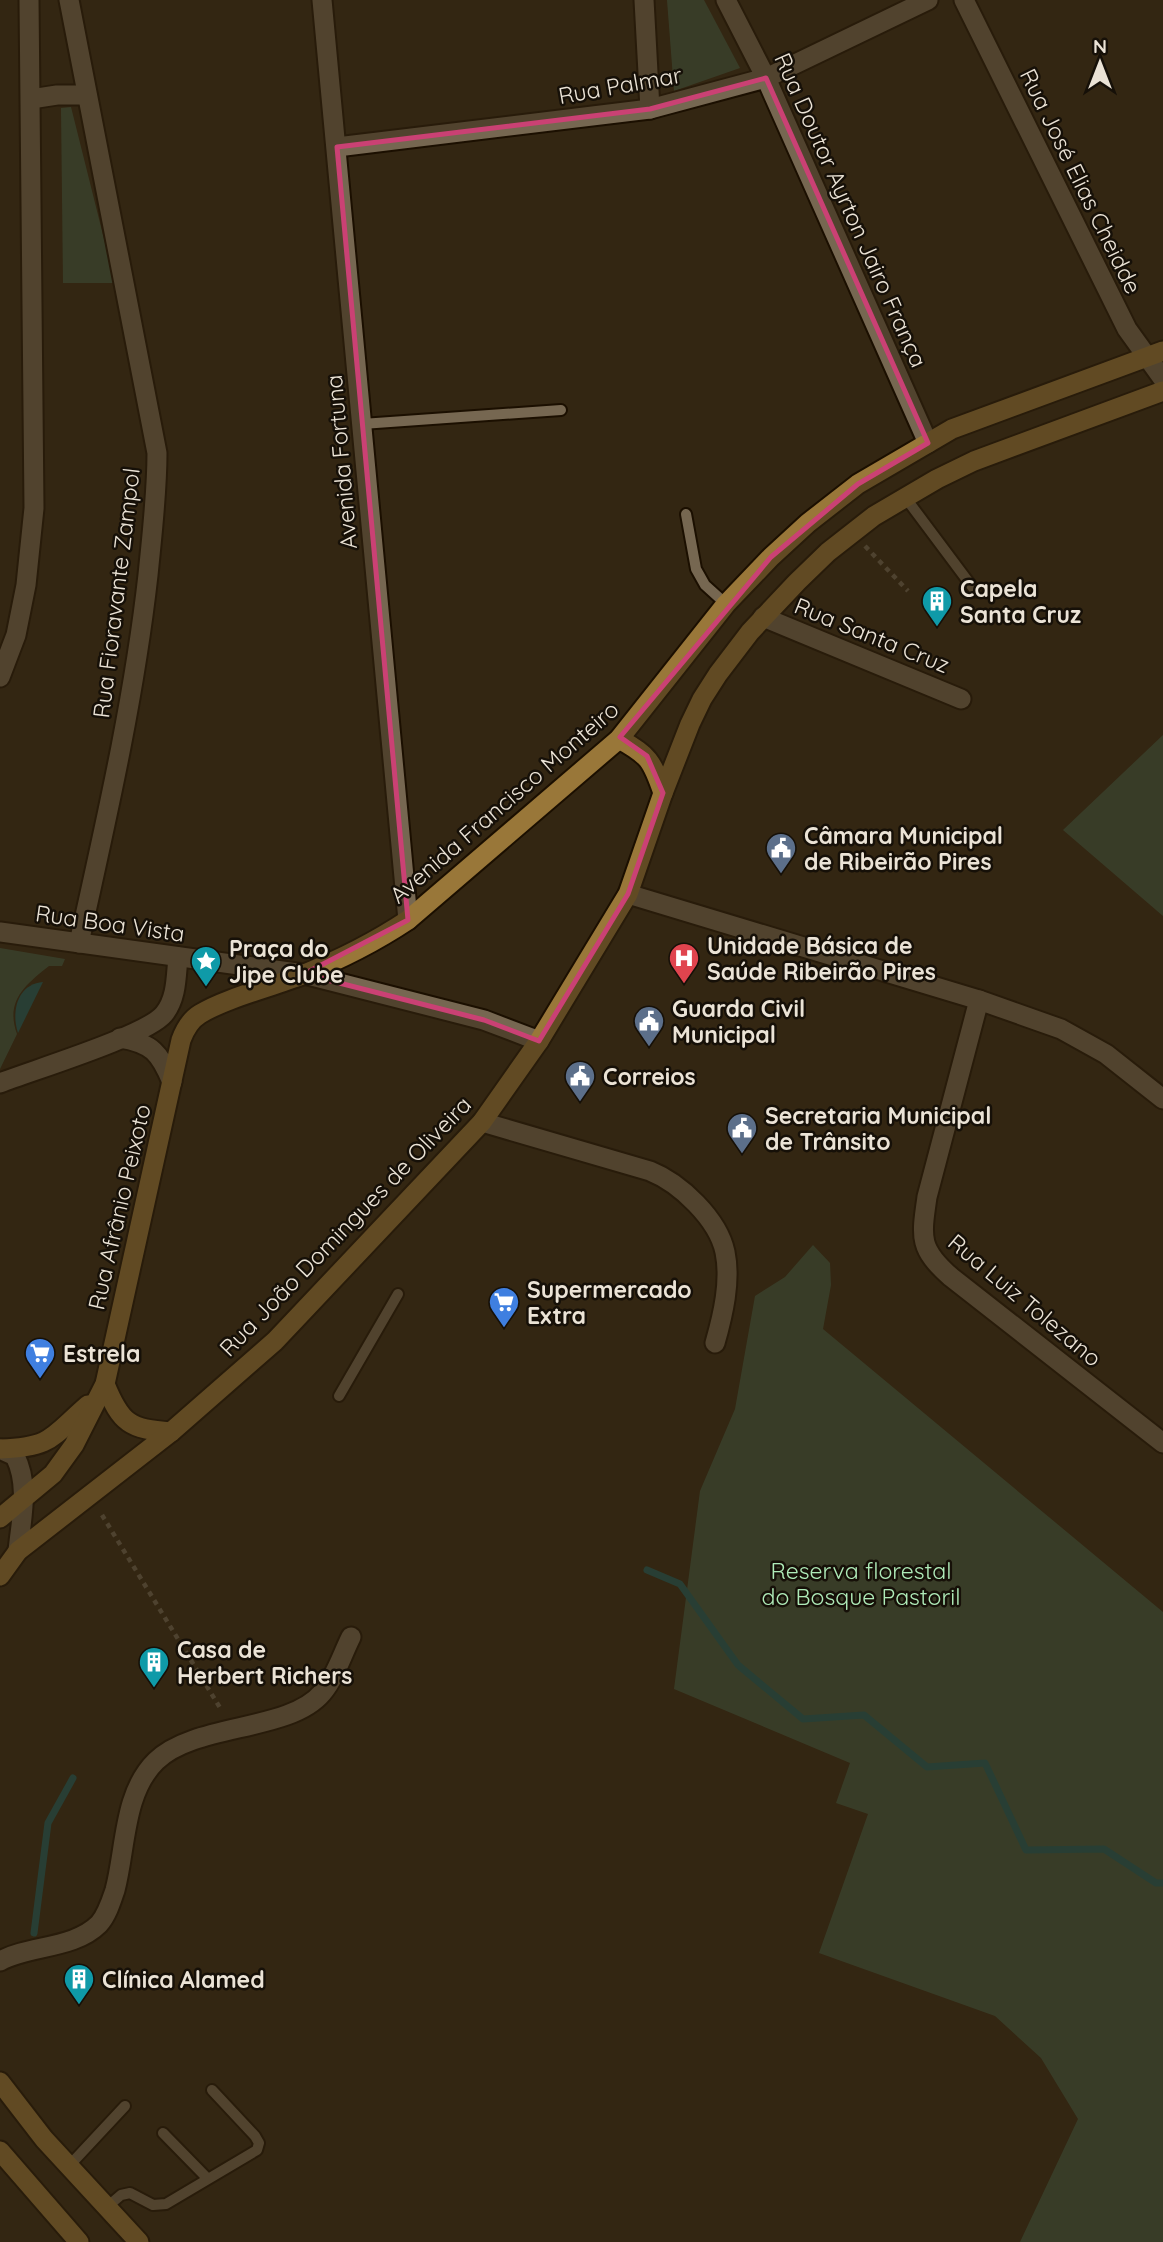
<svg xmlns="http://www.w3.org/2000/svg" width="1163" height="2242" font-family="Quicksand,sans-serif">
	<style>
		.green { fill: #3f5842 }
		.water { fill: #1b5c5d }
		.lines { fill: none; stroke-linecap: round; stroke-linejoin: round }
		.stream { stroke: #1b5c5d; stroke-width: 7 }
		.service-casing { stroke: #1b0f00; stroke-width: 14 }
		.minor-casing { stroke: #1b0f00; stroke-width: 23 }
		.tertiary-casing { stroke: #1b0f00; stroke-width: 23 }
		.secondary-casing { stroke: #1b0f00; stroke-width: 23 }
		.path { stroke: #706553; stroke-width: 4.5; stroke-dasharray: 5 5; stroke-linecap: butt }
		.service { stroke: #766751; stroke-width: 10 }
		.minor { stroke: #766751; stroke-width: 19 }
		.tertiary { stroke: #766751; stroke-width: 19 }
		.secondary { stroke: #997739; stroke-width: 19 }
		.marked { fill: none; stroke: #ca4174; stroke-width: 5; stroke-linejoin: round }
		.labels { text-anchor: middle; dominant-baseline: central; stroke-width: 5; stroke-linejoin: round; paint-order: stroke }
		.street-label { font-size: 23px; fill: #ebe3d6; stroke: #161008 }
		.poi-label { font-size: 23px; font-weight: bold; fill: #ebe3d6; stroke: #161008; text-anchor: start }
		.park-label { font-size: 23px; fill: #afebb8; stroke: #161008 }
	</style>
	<rect width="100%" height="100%" fill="#332612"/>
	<g class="green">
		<path d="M667 0H704L740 68 674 91Z"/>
		<path d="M71 107 115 283H63L61 108Z"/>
		<path d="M1163 735V916L1063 830Z"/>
		<path d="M0 948 65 959 62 966H49C25 985 5 1001 17 1034L0 1069Z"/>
		<path d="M813 1245 830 1263 831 1285 823 1329 1163 1612V2242H1020L1078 2119 1041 2058 995 2016 819 1953 868 1814 836 1803 850 1763 674 1689 700 1491 735 1409 755 1296 785 1277Z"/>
	</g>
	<path class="water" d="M43 982 18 1033C11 1012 17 984 43 982Z"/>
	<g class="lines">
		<g class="stream">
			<path d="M647 1570 680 1584 738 1665 803 1719 864 1715 927 1767 985 1763 1026 1850 1104 1849 1156 1883H1163"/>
			<path d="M34 1933 48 1823 73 1778"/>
		</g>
		<g class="service-casing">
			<g id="service">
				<path d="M362 424 561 410"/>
				<path d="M905 497 976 592"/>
				<path d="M686 514 696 569 705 585 726 604"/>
				<path d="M339 1396 398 1294"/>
				<path d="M163 2133 207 2178"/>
				<path d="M69 2166 125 2106"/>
				<path d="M107 2207 121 2195 130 2193 153 2205 166 2204 257 2150 259 2143 255 2136 212 2090"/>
			</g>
		</g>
		<g class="minor-casing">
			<g id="minor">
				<path d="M69 0 157 453C157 494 152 534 148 575 134 700 106 821 79 943"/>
				<path d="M322 0 408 920"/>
				<path d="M644 0 650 109"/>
				<path d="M726 0 766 78 928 443"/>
				<path d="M964 0 1127 329 1163 379"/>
				<path d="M31 99 57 95H87"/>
				<path d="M337 147 650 109 766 78 928 0"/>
				<path d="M763 617 961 699"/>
				<path d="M0 677 16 635 26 585 34 508 29 0"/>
				<path d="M628 894 979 1000 1061 1029 1106 1054 1163 1099"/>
				<path d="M979 1000 927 1197C921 1238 919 1249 951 1277L1163 1443"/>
				<path d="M482 1122 650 1171C680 1183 718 1219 725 1252 731 1281 723 1315 715 1343"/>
				<path d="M0 1961C30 1945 74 1949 99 1924 107 1915 111 1902 115 1890 126 1849 123 1793 156 1761 195 1723 289 1732 322 1693 335 1678 342 1655 351 1637"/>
			</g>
		</g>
		<g class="tertiary-casing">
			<g id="tertiary">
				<path d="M0 932 304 974 484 1020 539 1041"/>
				<path d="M120 1038C152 1043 160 1053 172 1082"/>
				<path d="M0 1083C33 1070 146 1036 164 1014 177 998 176 976 178 957"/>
				<path d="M0 1449 15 1456C30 1486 21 1519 18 1551"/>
			</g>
		</g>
		<g class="secondary-casing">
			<g id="secondary">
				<path d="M619 739C649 755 652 761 663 793"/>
				<path d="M105 1384C121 1424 130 1429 171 1432"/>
				<path d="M1 1449C53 1447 51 1437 88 1405"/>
				<path d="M0 1518 53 1474 74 1445 105 1384 181 1040C185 1029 190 1020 200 1014 226 998 272 987 302 975 339 960 375 942 408 920L619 739 726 604 771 557 808 523 858 484 952 429 1163 351"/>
				<path d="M0 1576 18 1551 171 1432 275 1341 482 1122 539 1041 628 894 663 793 690 724 702 699 718 674 750 632 797 582 828 552 874 516 937 479 974 461 1163 391"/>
				<path d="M0 2082 44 2139 139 2242"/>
				<path d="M0 2151 79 2242"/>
			</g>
		</g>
		<g class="path">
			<path d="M865 546 908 591"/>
			<path d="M102 1515 222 1711"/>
		</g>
		<use href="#service" class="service"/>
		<use href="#minor" class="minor"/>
		<use href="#tertiary" class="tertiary"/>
		<use href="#secondary" class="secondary"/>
	</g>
	<path d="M0 0H1163V2242H0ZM766 78 928 443 858 484 771 557 620 737 647 756 663 793 628 894 539 1041 484 1020 304 974 408 920 337 147 650 109Z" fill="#332612" fill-opacity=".55" fill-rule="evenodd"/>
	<path class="marked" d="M766 78 928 443 858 484 771 557 620 737 647 756 663 793 628 894 539 1041 484 1020 304 974 408 920 337 147 650 109Z"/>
	<defs>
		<g id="building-pin" transform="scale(1.575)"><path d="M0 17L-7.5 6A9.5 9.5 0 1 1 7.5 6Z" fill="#0f9aa8" stroke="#161008"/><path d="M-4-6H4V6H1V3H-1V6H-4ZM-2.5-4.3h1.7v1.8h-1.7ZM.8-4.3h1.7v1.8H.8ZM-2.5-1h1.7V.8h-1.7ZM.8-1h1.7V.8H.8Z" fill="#fff"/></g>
		<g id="civic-pin" transform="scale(1.575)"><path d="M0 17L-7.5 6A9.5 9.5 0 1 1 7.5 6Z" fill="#5c6f8a" stroke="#161008"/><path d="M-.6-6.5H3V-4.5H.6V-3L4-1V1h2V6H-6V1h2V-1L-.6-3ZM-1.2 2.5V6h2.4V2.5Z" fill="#fff"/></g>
		<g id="hospital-pin" transform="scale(1.575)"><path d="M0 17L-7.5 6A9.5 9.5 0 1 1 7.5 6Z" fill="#e0444e" stroke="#161008"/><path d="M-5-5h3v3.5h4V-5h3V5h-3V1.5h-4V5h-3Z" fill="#fff"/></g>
		<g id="sight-pin" transform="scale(1.575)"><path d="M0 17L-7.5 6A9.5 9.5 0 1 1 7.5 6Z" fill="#0f9aa8" stroke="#161008"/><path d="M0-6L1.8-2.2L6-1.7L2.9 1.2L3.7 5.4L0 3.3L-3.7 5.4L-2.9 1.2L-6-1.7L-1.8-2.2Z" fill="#fff"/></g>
		<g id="supermarket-pin" transform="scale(1.575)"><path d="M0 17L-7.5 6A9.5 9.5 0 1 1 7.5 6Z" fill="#3f7fe0" stroke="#161008"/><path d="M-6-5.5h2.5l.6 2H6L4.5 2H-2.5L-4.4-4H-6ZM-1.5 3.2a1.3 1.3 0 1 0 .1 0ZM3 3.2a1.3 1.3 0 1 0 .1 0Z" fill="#fff"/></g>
	</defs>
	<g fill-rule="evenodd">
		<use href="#building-pin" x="937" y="601"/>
		<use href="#civic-pin" x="781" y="848"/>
		<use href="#hospital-pin" x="684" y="958"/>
		<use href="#sight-pin" x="206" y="961"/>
		<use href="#civic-pin" x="649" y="1021"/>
		<use href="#civic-pin" x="580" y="1076"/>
		<use href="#civic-pin" x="742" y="1128"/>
		<use href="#supermarket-pin" x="504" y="1302"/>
		<use href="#supermarket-pin" x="40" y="1353"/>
		<use href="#building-pin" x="154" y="1662"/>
		<use href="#building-pin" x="79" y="1979"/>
	</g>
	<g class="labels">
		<g class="street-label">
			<text transform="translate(620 85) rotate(-10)">Rua Palmar</text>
			<text transform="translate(1081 181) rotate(64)">Rua José Elias Cheidde</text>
			<text transform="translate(851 210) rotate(66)">Rua Doutor Ayrton Jairo França</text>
			<text transform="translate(341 462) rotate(-95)">Avenida Fortuna</text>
			<text transform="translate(116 593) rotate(-83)">Rua Fioravante Zampol</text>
			<text transform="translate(872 635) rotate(22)">Rua Santa Cruz</text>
			<text transform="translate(504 802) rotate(-41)">Avenida Francisco Monteiro</text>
			<text transform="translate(110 923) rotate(8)">Rua Boa Vista</text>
			<text transform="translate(119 1207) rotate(-77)">Rua Afrânio Peixoto</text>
			<text transform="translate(345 1226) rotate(-46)">Rua João Domingues de Oliveira</text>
			<text transform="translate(1025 1300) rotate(40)">Rua Luiz Tolezano</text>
		</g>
		<g class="poi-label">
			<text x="960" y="588">Capela<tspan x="960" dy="26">Santa Cruz</tspan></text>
			<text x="804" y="835">Câmara Municipal<tspan x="804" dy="26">de Ribeirão Pires</tspan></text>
			<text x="707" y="945">Unidade Básica de<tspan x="707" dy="26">Saúde Ribeirão Pires</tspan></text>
			<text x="229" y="948">Praça do<tspan x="229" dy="26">Jipe Clube</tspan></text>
			<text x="672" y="1008">Guarda Civil<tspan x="672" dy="26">Municipal</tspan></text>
			<text x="603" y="1076">Correios</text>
			<text x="765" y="1115">Secretaria Municipal<tspan x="765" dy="26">de Trânsito</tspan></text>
			<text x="527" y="1289">Supermercado<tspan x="527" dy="26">Extra</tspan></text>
			<text x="63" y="1353">Estrela</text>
			<text x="177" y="1649">Casa de<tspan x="177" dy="26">Herbert Richers</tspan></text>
			<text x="102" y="1979">Clínica Alamed</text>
		</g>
		<g class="park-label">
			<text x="861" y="1570">Reserva florestal<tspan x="861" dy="26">do Bosque Pastoril</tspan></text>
		</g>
	</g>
	<g transform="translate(1100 63)" stroke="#161008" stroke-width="5" paint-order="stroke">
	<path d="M0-5L12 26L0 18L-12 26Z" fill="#ebe3d6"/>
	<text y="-10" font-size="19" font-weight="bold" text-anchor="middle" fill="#ebe3d6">N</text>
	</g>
</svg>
